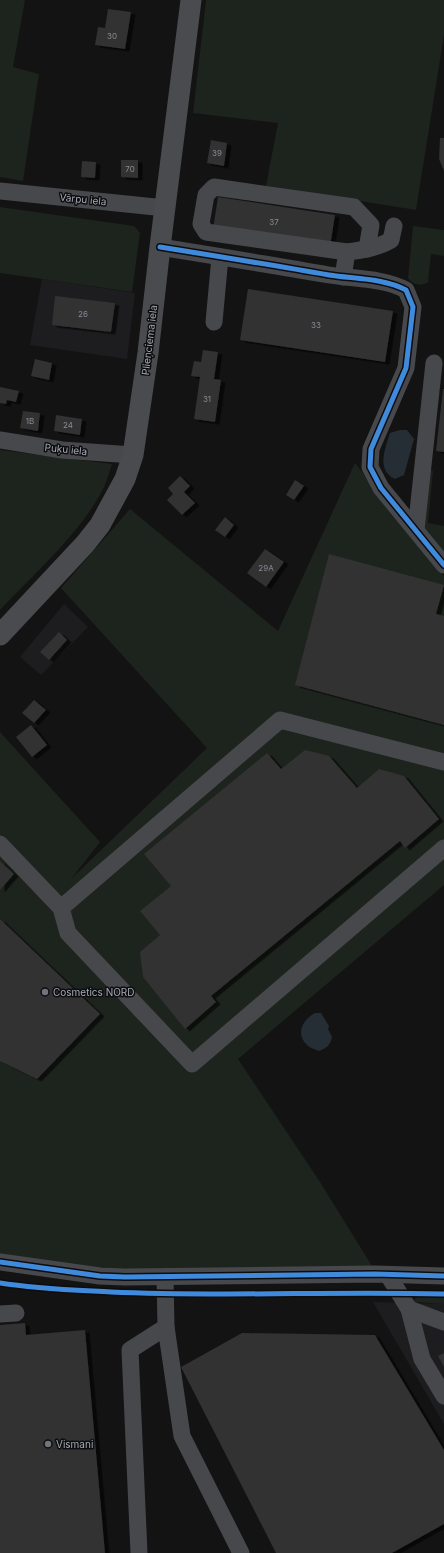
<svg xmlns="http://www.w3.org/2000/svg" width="444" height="1553" font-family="Inter,sans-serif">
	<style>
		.built { fill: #1d1d1f }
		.green { fill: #1d231d }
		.water { fill: #262e35 }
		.building { fill: #313132; filter: url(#shadow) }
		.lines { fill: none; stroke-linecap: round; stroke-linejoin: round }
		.minor { stroke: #47484c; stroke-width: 17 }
		.major { stroke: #494b4e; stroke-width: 21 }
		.cycleway-casing { stroke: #0d0d0f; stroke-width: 8 }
		.cycleway { stroke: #408adc; stroke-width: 5 }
		.poi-dot { fill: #71747c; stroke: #0d0d0f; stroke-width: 1.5 }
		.labels { text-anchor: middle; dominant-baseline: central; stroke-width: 3; stroke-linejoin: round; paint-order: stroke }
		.number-label { font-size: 8px; fill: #868b94 }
		.street-label { font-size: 10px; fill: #a3a9b5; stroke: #0d0d0f }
		.poi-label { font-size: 10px; fill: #a3a9b5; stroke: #0d0d0f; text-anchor: start }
	</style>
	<defs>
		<filter id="shadow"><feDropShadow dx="4.5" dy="2.5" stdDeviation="0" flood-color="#0009"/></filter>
	</defs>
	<rect width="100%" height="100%" fill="#131313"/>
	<g class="built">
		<path d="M42 279 135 293 127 359 30 345Z"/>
		<path d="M64 604 88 627 41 675 20 657Z"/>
		<path d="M373 1302 444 1304V1424Z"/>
	</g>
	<g class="green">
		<path d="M0 0H25L13 67 39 74 23 181 0 177Z"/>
		<path d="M206 0H444V35L416 210 266 186 278 123 193 113Z"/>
		<path d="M0 207 134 226 140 233 132 292 0 273Z"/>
		<path d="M413 226 444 230V256L431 254 428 282C421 287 413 285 408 278Z"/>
		<path d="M0 450 112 464C109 473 106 484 101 493 77 536 34 574 0 610Z"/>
		<path d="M355 463 444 576V885L238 1059 320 1182 372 1266 129 1269 92 1267 0 1255V732L100 842 71 879 207 748 61 588 130 509 278 631Z"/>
		<path d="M427 470 433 471 428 523 444 526V555L425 531 421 504Z"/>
		<path d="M416 1297 444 1298V1304L413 1302Z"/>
	</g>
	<g class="water">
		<path d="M400 430H407L414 439 404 475 395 479C376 470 385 449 390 433Z"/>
		<path d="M315 1013H321L329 1026 328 1029 332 1037C330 1045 327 1048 319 1051 315 1049 310 1048 307 1045 295 1034 303 1019 315 1013Z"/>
	</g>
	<g class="building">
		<path d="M108 9 131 12 125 49 95 45 98 27 105 28Z"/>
		<path d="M440 138H444V171L439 159Z"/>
		<path d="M211 140 227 143 224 166 207 163Z"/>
		<path d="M121 160H138V178L121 177Z"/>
		<path d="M82 161 96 162 95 178 81 177Z"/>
		<path d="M218 197 335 215 330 247 213 229Z"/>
		<path d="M248 289 393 311 385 362 240 340Z"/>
		<path d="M55 296 115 303 111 332 52 325Z"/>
		<path d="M203 350 218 352 214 379 221 380 215 422 194 419 200 377 191 376 194 361 201 362Z"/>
		<path d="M35 359 52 363 49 380 31 376Z"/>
		<path d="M0 387 19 391 16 402 7 400 6 404 0 403Z"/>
		<path d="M443 389H444V452L436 451Z"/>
		<path d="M23 411 40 413 38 431 20 428Z"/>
		<path d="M56 415 82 419 80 435 54 431Z"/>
		<path d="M180 476 190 486 184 492 195 503 182 515 167 500 173 494 168 488Z"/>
		<path d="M295 480 304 486 294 500 286 495Z"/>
		<path d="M225 517 234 525 225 537 215 530Z"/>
		<path d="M265 549 284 562 266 587 247 573Z"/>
		<path d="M329 554 444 585 436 614 444 616V725L295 685Z"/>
		<path d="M59 632 67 640 49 660 40 652Z"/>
		<path d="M34 700 46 710 34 723 22 713Z"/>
		<path d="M31 725 47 745 32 757 16 737Z"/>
		<path d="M305 750 329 756 357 788 379 769 404 776 439 819 405 848 400 841 211 996 216 1002 185 1029 143 977 140 952 160 935 140 911 171 886 144 854 267 753 281 769Z"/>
		<path d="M0 861 14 874 0 890Z"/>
		<path d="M0 919 100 1014 37 1079 0 1061Z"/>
		<path d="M25 1323 26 1335 85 1330 105 1553H0V1325Z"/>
		<path d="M242 1333 375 1335 444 1450V1524L392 1553H276L181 1367Z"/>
		<path d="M444 1353V1367L438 1356Z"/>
	</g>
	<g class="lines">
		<g class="minor">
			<path d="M0 191 165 208"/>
			<path d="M160 247C216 256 272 265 329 275 355 279 383 278 406 290L413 307 406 368 371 449 370 467 381 488 444 565"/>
			<path d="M347 252 206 232 201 224 206 195 214 187 354 207 371 225 367 249"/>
			<path d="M343 277 347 252C362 250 378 248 391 240L394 226"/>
			<path d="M214 322 220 257"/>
			<path d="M0 440 62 450 133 455"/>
			<path d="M416 530 434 363"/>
			<path d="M0 844 61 908 68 933 192 1064 444 848"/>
			<path d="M61 908 280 720 444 762"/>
			<path d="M0 1262 100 1276 125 1277 375 1274 444 1276"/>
			<path d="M388 1275 409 1309 422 1359 444 1396"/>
			<path d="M409 1309 444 1322"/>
			<path d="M0 1314 16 1313"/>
			<path d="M166 1327 182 1436 241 1553"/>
			<path d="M139 1553 130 1350 166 1327 165 1277"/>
		</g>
		<path class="major" d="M0 635 85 544 100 525 125 479 133 455 148 353 160 247 191 0"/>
		<g class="cycleway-casing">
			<g id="cycleway">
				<path d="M160 247C216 256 272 265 329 275 355 279 383 278 406 290L413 307 406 368 371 449 370 467 381 488 444 565"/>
				<path d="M0 1262 100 1276 125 1277 375 1274 444 1276"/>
				<path d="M0 1283C37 1289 74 1290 111 1292 222 1297 333 1291 444 1294"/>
			</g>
		</g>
		<use href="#cycleway" class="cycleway"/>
	</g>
	<g class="poi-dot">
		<circle cx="45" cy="992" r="4"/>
		<circle cx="48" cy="1444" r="4"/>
	</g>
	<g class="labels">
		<g class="number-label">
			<text x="112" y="36">30</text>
			<text x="217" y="153">39</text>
			<text x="130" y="169">70</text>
			<text x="274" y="222">37</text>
			<text x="83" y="314">26</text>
			<text x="316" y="325">33</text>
			<text x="207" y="399">31</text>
			<text x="30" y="421">1B</text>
			<text x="68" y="425">24</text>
			<text x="266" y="568">29A</text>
		</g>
		<g class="street-label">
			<text transform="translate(83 199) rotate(6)">Vārpu iela</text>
			<text transform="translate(149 340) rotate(-83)">Plieņciema iela</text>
			<text transform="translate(66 449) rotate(6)">Puķu iela</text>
		</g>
		<g class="poi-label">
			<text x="53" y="992">Cosmetics NORD</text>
			<text x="56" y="1444">Vismani</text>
		</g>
	</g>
</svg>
